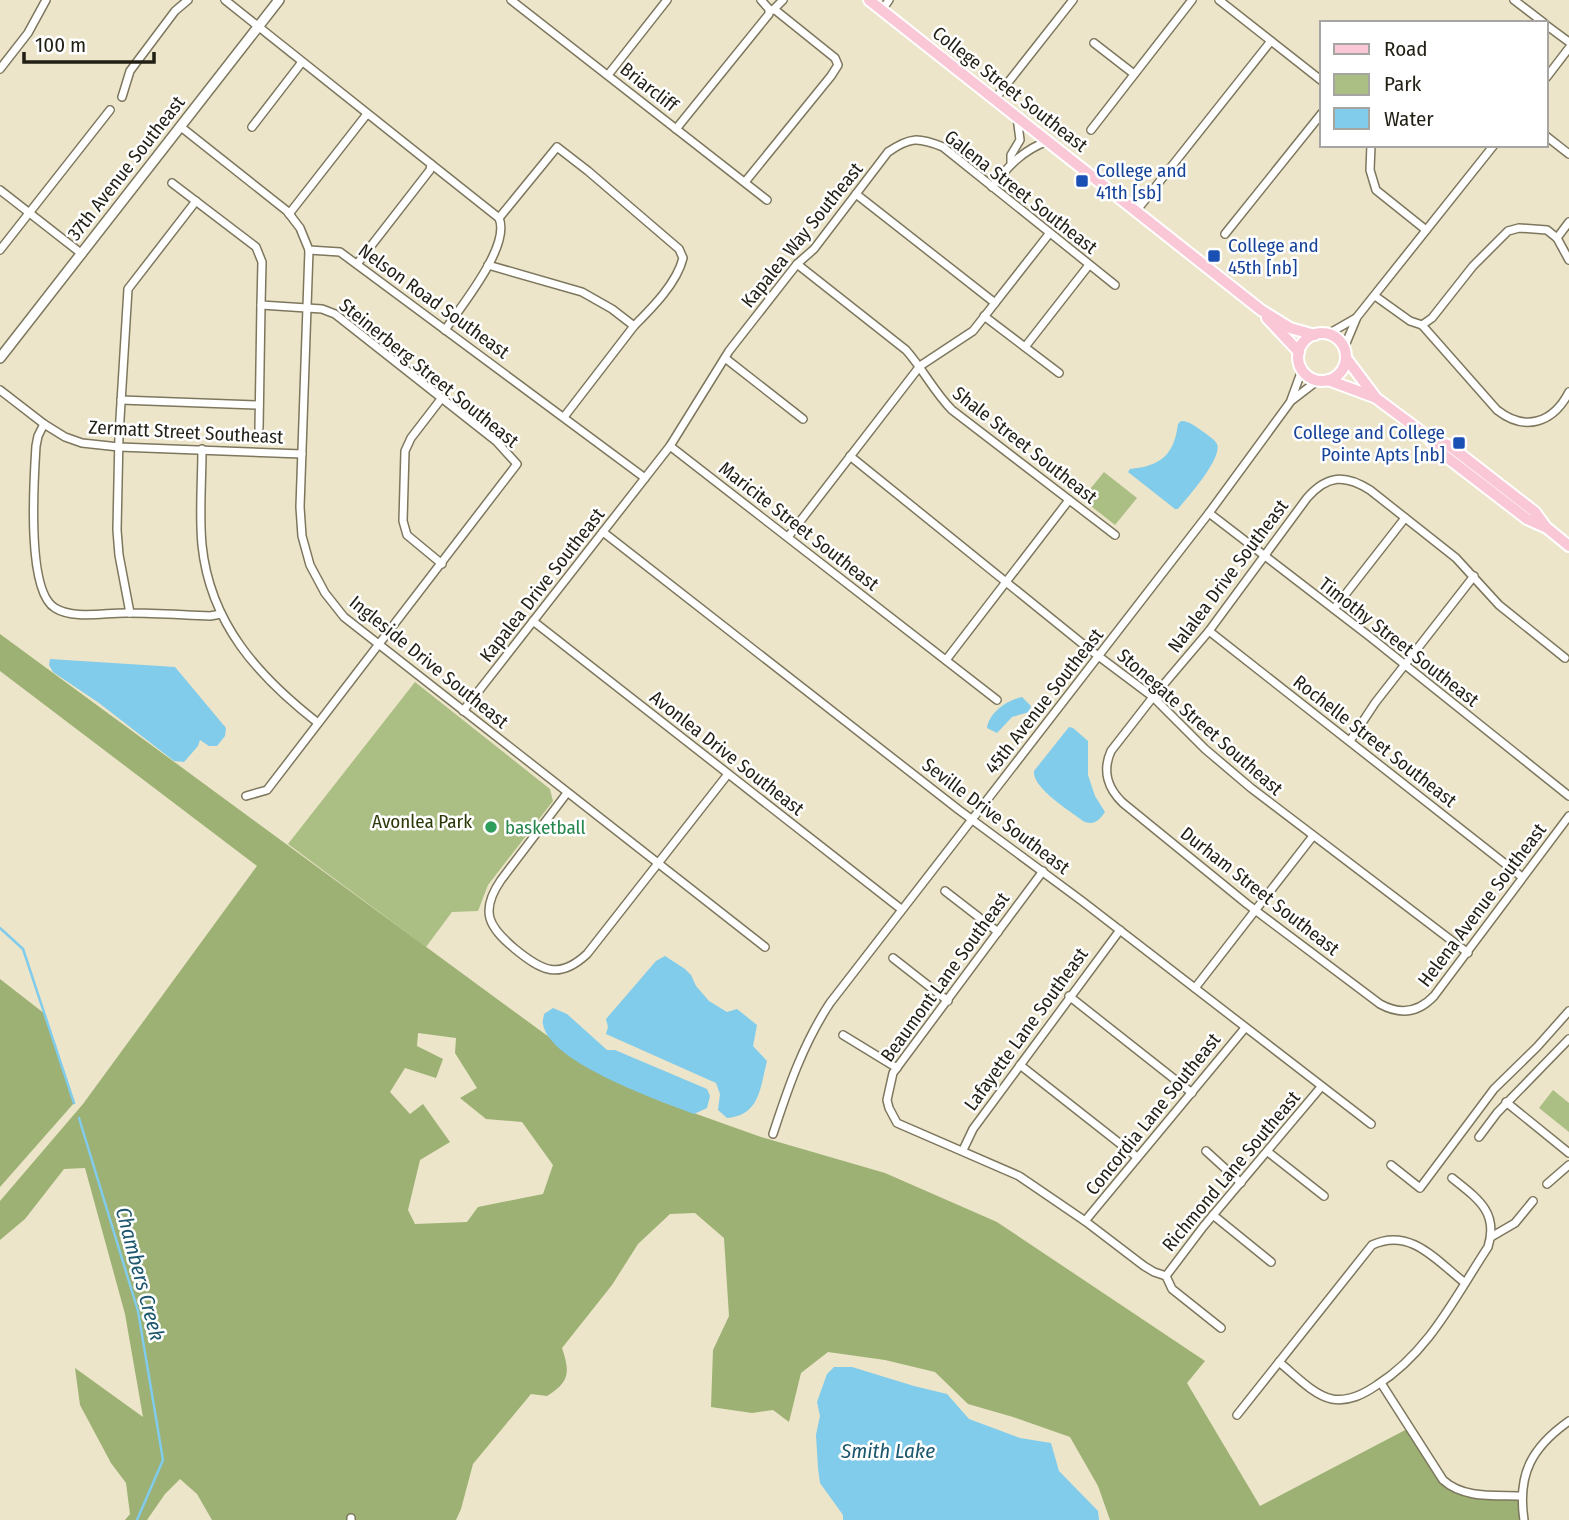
<svg xmlns="http://www.w3.org/2000/svg" width="1569" height="1520" font-family="'Fira Sans Condensed',sans-serif">
	<style>
		.green { fill: #abbf84 }
		.forest { fill: #9cb173; fill-rule: evenodd }
		.water { fill: #81cbeb }
		.lines { fill: none; stroke-linecap: round; stroke-linejoin: round }
		.stream { stroke: #81cbeb; stroke-width: 2.5 }
		.minor-casing { stroke: #7d775e; stroke-width: 10 }
		.tertiary-casing { stroke: #7d775e; stroke-width: 12 }
		.primary-casing { stroke: #fff; stroke-width: 14 }
		.minor { stroke: #fff; stroke-width: 7 }
		.tertiary { stroke: #fff; stroke-width: 9 }
		.primary { stroke: #fac7d6; stroke-width: 10 }
		.transit-dot { fill: #1a4fb4; stroke: #fff; stroke-width: 2.5 }
		.leisure-dot { fill: #2e9e5b; stroke: #fff; stroke-width: 2.5 }
		.labels { text-anchor: middle; dominant-baseline: central; stroke-width: 5; stroke-linejoin: round; paint-order: stroke }
		.street-label { font-size: 19px; fill: #221f15; stroke: #fff }
		.transit-label { font-size: 19px; fill: #164399; stroke: #fff; text-anchor: start }
		.park-label { font-size: 19px; fill: #2b3808; stroke: #fff }
		.leisure-label { font-size: 19px; fill: #27864d; stroke: #fff; text-anchor: start }
		.water-label { font-size: 21px; font-style: italic; fill: #1c576e; stroke: #fff }
	</style>
	<rect width="100%" height="100%" fill="#ece5c9"/>
	<g class="green">
		<path d="M1104 472 1137 498 1115 525 1082 499Z"/>
		<path d="M415 682 550 789 553 801 488 885 478 911 452 912 426 947 288 844Z"/>
		<path d="M1553 1090 1569 1103V1132L1539 1108Z"/>
	</g>
	<g class="forest">
		<path d="M0 634 583 1062 660 1101 761 1137 885 1173 997 1222 1205 1361 1187 1383 1260 1506 1411 1427 1453 1489 1521 1496 1524 1520H1110L1098 1486 1070 1437 1013 1417 968 1404 935 1372 885 1360 828 1352 801 1373 789 1422 773 1410 752 1413 711 1407 713 1350 729 1316 724 1238 695 1213 670 1214 638 1244 612 1285 562 1348C570 1372 570 1382 547 1396L531 1394 473 1464 461 1509 456 1520H212L197 1494 180 1479 165 1494 147 1520H125L130 1514 126 1483 111 1463 80 1405 75 1368 143 1417 125 1314 85 1168 64 1169 25 1219 0 1240V1201L83 1104 257 866 0 671ZM418 1033 456 1038 455 1053 477 1088 460 1098 486 1119 522 1122 553 1165 543 1194 478 1207 467 1222 415 1224 408 1210 420 1160 450 1142 423 1104 410 1114 390 1092 405 1068 436 1078 443 1059 417 1046Z"/>
		<path d="M0 979 45 1014 74 1103 0 1187Z"/>
	</g>
	<g class="water">
		<path d="M1181 421C1191 421 1197 428 1205 433 1209 436 1215 440 1217 444 1223 458 1187 498 1178 509H1175L1128 472 1130 469C1161 466 1174 455 1178 424Z"/>
		<path d="M50 659 175 667 226 728 225 736 217 746H209L200 740 198 746 184 762 174 761 99 703 53 672 49 665Z"/>
		<path d="M1022 697 1031 706 1029 712 1012 717 997 733 987 728C989 713 1007 700 1022 697Z"/>
		<path d="M1069 727 1073 728 1088 741V775L1095 796 1105 812C1099 821 1093 826 1083 821 1070 811 1032 788 1034 771Z"/>
		<path d="M665 956 685 969 691 975 696 986 709 1001 727 1012 737 1009 757 1025 753 1046 767 1061C760 1088 760 1115 727 1118L718 1110 720 1094 716 1083 606 1034 608 1027 606 1019 656 961Z"/>
		<path d="M553 1008 567 1014 607 1050H615L707 1089 710 1096 707 1108 694 1114C661 1101 549 1063 543 1024 542 1023 544 1015 544 1014Z"/>
		<path d="M834 1367H852L914 1386 947 1394 969 1419 1020 1438 1051 1443 1059 1471 1098 1511 1099 1520H843V1515L820 1483 818 1468 816 1435 820 1416 817 1402 827 1374Z"/>
	</g>
	<g class="lines">
		<g class="stream">
			<path d="M0 928 23 949 74 1103"/>
			<path d="M79 1118 138 1311 163 1460 137 1520"/>
		</g>
		<g class="minor-casing">
			<g id="minor">
				<path d="M225 0 431 164 430 170 357 264"/>
				<path d="M511 0 767 200"/>
				<path d="M1219 0 1322 81"/>
				<path d="M1514 0 1544 23"/>
				<path d="M773 10 783 0"/>
				<path d="M882 10 889 0"/>
				<path d="M1546 25 1569 42"/>
				<path d="M1094 43 1134 74"/>
				<path d="M0 69 28 33 46 0"/>
				<path d="M608 75 667 0"/>
				<path d="M1546 78 1569 48"/>
				<path d="M122 97 130 71 175 11 188 0"/>
				<path d="M995 99 1073 0"/>
				<path d="M181 127 287 211 300 228 309 250 340 252 645 478"/>
				<path d="M252 127 302 62"/>
				<path d="M676 129 769 14V9L761 0"/>
				<path d="M1091 130 1192 0"/>
				<path d="M1546 136 1569 154"/>
				<path d="M1371 145 1370 170 1376 190 1426 230"/>
				<path d="M1011 162V155L1020 140 1017 117"/>
				<path d="M431 164 499 218C511 246 461 306 445 330"/>
				<path d="M745 182 831 76 838 65 835 58 774 9"/>
				<path d="M172 183 256 247 262 262 261 305 322 309 335 314 496 441 517 464 267 790 246 796"/>
				<path d="M992 187C1008 166 1023 150 1048 141"/>
				<path d="M0 190 82 254"/>
				<path d="M856 194 995 303"/>
				<path d="M1137 210 1271 41"/>
				<path d="M289 214 367 114"/>
				<path d="M499 218 557 147 588 171 679 249 683 258C677 283 652 308 634 326"/>
				<path d="M1225 234 1322 113"/>
				<path d="M1557 238 1569 222"/>
				<path d="M0 250 110 110"/>
				<path d="M309 250 300 507 302 536 310 565 325 593 344 617 367 635 765 947"/>
				<path d="M797 264 906 350C923 369 934 392 952 410L1115 535"/>
				<path d="M488 265 582 292 612 309 634 326 564 417"/>
				<path d="M1375 296 1410 321 1422 325 1497 410C1525 432 1553 423 1569 392"/>
				<path d="M984 316 1059 373"/>
				<path d="M1422 325 1432 318 1473 266 1508 231 1519 228 1547 230 1557 238 1569 260"/>
				<path d="M1328 334 1356 318"/>
				<path d="M1025 347 1089 265"/>
				<path d="M1344 348 1357 317 1494 145"/>
				<path d="M725 358 803 419"/>
				<path d="M0 390 44 424 65 437 82 443 119 447 302 454"/>
				<path d="M441 399 411 438 405 451 403 521 407 535 442 564"/>
				<path d="M121 400 259 405"/>
				<path d="M1291 400 1302 370"/>
				<path d="M44 424 38 436 36 446C34 478 26 591 55 608 74 620 107 612 129 613 156 613 183 615 210 616L221 614"/>
				<path d="M259 428 261 305"/>
				<path d="M202 449C202 482 199 513 202 545 210 624 259 677 318 723"/>
				<path d="M850 456 1089 649 1153 697 1205 749 1251 788 1468 953"/>
				<path d="M1209 513 1369 636 1569 796"/>
				<path d="M603 532 959 810 1082 901 1371 1124"/>
				<path d="M788 537 920 366 973 331 1049 234"/>
				<path d="M1334 609 1405 518"/>
				<path d="M130 613 119 555 117 530 119 435 128 289 196 201"/>
				<path d="M533 621 901 909"/>
				<path d="M1209 631 1522 877"/>
				<path d="M1565 658 1499 605 1456 558 1370 490C1345 474 1327 475 1307 498L1209 631 1153 697 1111 751C1102 771 1108 789 1123 803L1247 904 1380 1004C1400 1015 1418 1013 1434 996L1569 816"/>
				<path d="M946 660 1069 500"/>
				<path d="M997 700 670 446 729 351 797 264 814 249 888 152C910 137 918 137 943 147L1115 285"/>
				<path d="M463 711 670 446"/>
				<path d="M1350 741 1375 703 1474 576"/>
				<path d="M567 793 501 880C479 912 489 927 515 949 542 971 559 980 587 954L728 774"/>
				<path d="M1043 871 893 1073 887 1100 889 1108 897 1123 1019 1176 1085 1221 1144 1266 1154 1272 1166 1276"/>
				<path d="M945 891 998 932"/>
				<path d="M893 958 948 1001"/>
				<path d="M1195 988 1313 836"/>
				<path d="M1069 996 1192 1093"/>
				<path d="M843 1035 897 1068"/>
				<path d="M1020 1065 1137 1157"/>
				<path d="M1506 1102 1569 1153"/>
				<path d="M773 1134C788 1088 803 1044 830 1003L1209 513 1291 401 1317 381"/>
				<path d="M1479 1137 1497 1113 1569 1039"/>
				<path d="M963 1150 973 1129 1120 930"/>
				<path d="M1206 1151 1241 1183"/>
				<path d="M1268 1152 1324 1196"/>
				<path d="M1391 1165 1420 1188 1494 1089 1537 1047 1569 1011"/>
				<path d="M1547 1184 1569 1165"/>
				<path d="M1213 1215 1271 1262"/>
				<path d="M1085 1221 1245 1028"/>
				<path d="M1491 1237 1515 1223 1533 1201"/>
				<path d="M1166 1276 1203 1227 1321 1087"/>
				<path d="M1166 1276 1172 1289 1221 1328"/>
				<path d="M1279 1362C1294 1374 1313 1395 1332 1399 1349 1402 1364 1394 1377 1385 1429 1352 1455 1297 1488 1247 1499 1212 1477 1198 1452 1178"/>
				<path d="M1381 1383 1443 1480C1464 1499 1495 1495 1521 1496"/>
				<path d="M1237 1415 1372 1245C1410 1227 1436 1260 1465 1283"/>
				<path d="M351 1520V1518"/>
				<path d="M1524 1520C1517 1474 1532 1447 1569 1421"/>
			</g>
		</g>
		<g class="tertiary-casing">
			<path id="tertiary" d="M0 358 279 0"/>
		</g>
		<g class="primary-casing">
			<g id="primary">
				<path d="M869 0 1261 310 1290 328 1315 335"/>
				<path d="M1267 318 1299 352"/>
				<circle cx="1322" cy="357" r="24"/>
				<path d="M1346 358 1376 398 1427 436 1440 452 1527 519 1547 528 1569 546"/>
				<path d="M1328 380 1374 397"/>
				<path d="M1431 438 1450 446 1535 512 1545 526"/>
			</g>
		</g>
		<use href="#minor" class="minor"/>
		<use href="#tertiary" class="tertiary"/>
		<use href="#primary" class="primary"/>
	</g>
	<g class="transit-dot">
		<rect x="1075" y="174" width="14" height="14" rx="3.5"/>
		<rect x="1207" y="249" width="14" height="14" rx="3.5"/>
		<rect x="1452" y="436" width="14" height="14" rx="3.5"/>
	</g>
	<circle class="leisure-dot" cx="491" cy="827" r="7"/>
	<g class="labels">
		<g class="street-label">
			<text transform="translate(649 87) rotate(38)">Briarcliff</text>
			<text transform="translate(1010 89) rotate(38)">College Street Southeast</text>
			<text transform="translate(126 168) rotate(-52)">37th Avenue Southeast</text>
			<text transform="translate(1021 192) rotate(38)">Galena Street Southeast</text>
			<text transform="translate(802 235) rotate(-51)">Kapalea Way Southeast</text>
			<text transform="translate(434 301) rotate(36)">Nelson Road Southeast</text>
			<text transform="translate(429 373) rotate(39)">Steinerberg Street Southeast</text>
			<text transform="translate(186 432) rotate(3)">Zermatt Street Southeast</text>
			<text transform="translate(1025 445) rotate(38)">Shale Street Southeast</text>
			<text transform="translate(799 526) rotate(38)">Maricite Street Southeast</text>
			<text transform="translate(1228 576) rotate(-53)">Nalalea Drive Southeast</text>
			<text transform="translate(542 585) rotate(-52)">Kapalea Drive Southeast</text>
			<text transform="translate(1399 642) rotate(38)">Timothy Street Southeast</text>
			<text transform="translate(429 662) rotate(39)">Ingleside Drive Southeast</text>
			<text transform="translate(1044 701) rotate(-52)">45th Avenue Southeast</text>
			<text transform="translate(1200 722) rotate(41)">Stonegate Street Southeast</text>
			<text transform="translate(1375 741) rotate(38)">Rochelle Street Southeast</text>
			<text transform="translate(727 753) rotate(38)">Avonlea Drive Southeast</text>
			<text transform="translate(996 816) rotate(37)">Seville Drive Southeast</text>
			<text transform="translate(1260 891) rotate(38)">Durham Street Southeast</text>
			<text transform="translate(1482 905) rotate(-53)">Helena Avenue Southeast</text>
			<text transform="translate(945 977) rotate(-54)">Beaumont Lane Southeast</text>
			<text transform="translate(1026 1029) rotate(-54)">Lafayette Lane Southeast</text>
			<text transform="translate(1153 1114) rotate(-51)">Concordia Lane Southeast</text>
			<text transform="translate(1231 1171) rotate(-50)">Richmond Lane Southeast</text>
		</g>
		<g class="transit-label">
			<text x="1096" y="170">College and<tspan x="1096" dy="22">41th [sb]</tspan></text>
			<text x="1228" y="245">College and<tspan x="1228" dy="22">45th [nb]</tspan></text>
			<text x="1445" y="432" text-anchor="end">College and College<tspan x="1445" dy="22">Pointe Apts [nb]</tspan></text>
		</g>
		<g class="park-label">
			<text x="422" y="821">Avonlea Park</text>
		</g>
		<g class="leisure-label">
			<text x="505" y="827">basketball</text>
		</g>
		<g class="water-label">
			<text transform="translate(140 1274) rotate(75)">Chambers Creek</text>
			<text x="888" y="1451">Smith Lake</text>
		</g>
	</g>
	<rect x="1320" y="21" width="228" height="126" fill="#ffffff" stroke="#a7a5a1" stroke-width="2"/>
	<rect x="1334" y="44" width="35" height="10" fill="#fac7d6" stroke="#a7a5a1" stroke-width="2"/>
	<text x="1384" y="56" font-size="21" fill="#221f15">Road</text>
	<rect x="1334" y="74" width="35" height="21" fill="#abbf84" stroke="#a7a5a1" stroke-width="2"/>
	<text x="1384" y="91" font-size="21" fill="#221f15">Park</text>
	<rect x="1334" y="108" width="35" height="21" fill="#81cbeb" stroke="#a7a5a1" stroke-width="2"/>
	<text x="1384" y="126" font-size="21" fill="#221f15">Water</text>
	<path d="M24 52v10h130v-10" fill="none" stroke="#221f15" stroke-width="3.5"/>
	<text x="35" y="52" font-size="21" fill="#221f15" stroke="#ffffff" stroke-width="5" paint-order="stroke">100 m</text>
</svg>
